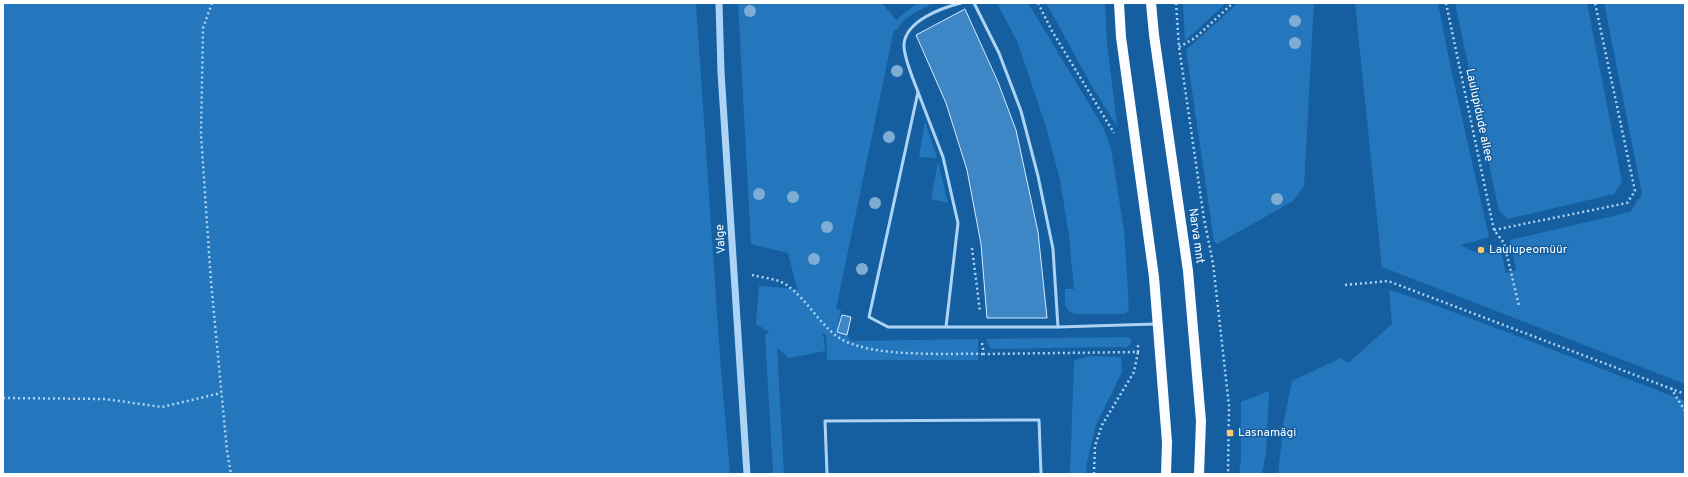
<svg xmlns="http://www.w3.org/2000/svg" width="1688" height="477" font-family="Overpass,sans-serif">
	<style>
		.green { fill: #2477bc }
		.building { fill: #3d87c6; stroke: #d6ebfd }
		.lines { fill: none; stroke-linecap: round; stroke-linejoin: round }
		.path { stroke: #add4f4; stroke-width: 2.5; stroke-dasharray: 2 3; stroke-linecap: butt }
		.service { stroke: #add4f4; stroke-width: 3 }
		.tertiary { stroke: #add4f4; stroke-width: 7 }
		.primary { stroke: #fafcff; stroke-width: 10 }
		.tree { fill: #7facd3 }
		.poi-dot { fill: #ffc870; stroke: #155e9f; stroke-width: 1.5 }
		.labels { text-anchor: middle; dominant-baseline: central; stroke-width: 3; stroke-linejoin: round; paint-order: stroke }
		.street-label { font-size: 12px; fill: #fff; stroke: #155e9f }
		.poi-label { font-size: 12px; fill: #fff; stroke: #155e9f; text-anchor: start }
	</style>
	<rect width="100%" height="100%" fill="#155e9f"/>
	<g class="green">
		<path d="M3 3H696L720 357 730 474H3Z"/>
		<path d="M738 3H882L896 20 917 3H934C920 10 904 16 897 30H894L836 309 841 310 837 332 847 335 851 341 978 339V360H827L826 334H822L824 338 825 351 789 358 777 347 784 474H773L765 335 769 332 756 324 759 286 799 289 796 285 788 253 751 244Z"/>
		<path d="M997 3H1028L1103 127 1111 148 1124 230 1129 310 1124 314H1075L1070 312 1065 306V289H1074L1069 236 1060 180 1046 127 1017 41Z"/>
		<path d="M1046 3H1105L1107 42 1117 126 1094 90Z"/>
		<path d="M1183 3H1226L1185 41Z"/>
		<path d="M1238 3H1314L1304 186 1293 201 1217 244 1214 241 1186 50Z"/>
		<path d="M1355 3H1438L1451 69 1489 237 1461 245C1475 254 1485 254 1501 251L1506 273 1516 270 1510 240 1630 212 1642 194 1604 3H1685V384L1382 267Z"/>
		<path d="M1455 3H1587L1622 182 1614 194 1508 219 1499 211Z"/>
		<path d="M925 121 937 158 919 157Z"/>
		<path d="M938 162 948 203 931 199Z"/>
		<path d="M1389 290 1424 301 1525 339 1685 401V474H1278L1284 420 1292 381 1341 358 1348 363 1392 324Z"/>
		<path d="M1127 337 1131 339V343L1127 347H1123L991 349 986 339Z"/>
		<path d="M1091 356 1121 357 1122 372 1096 425 1087 462 1086 474H1070L1074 360Z"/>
		<path d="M1269 391 1266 453 1262 474H1239L1241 459V402Z"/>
	</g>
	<g class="building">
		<path d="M965 9 998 82 1016 130 1038 232 1047 318H987L981 244 967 170 946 103 916 35Z"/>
		<path d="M842 315 851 317 847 335 837 332Z"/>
	</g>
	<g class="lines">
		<g class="path">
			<path d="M212 3 203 28 201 134 211 282 227 451 231 474"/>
			<path d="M1038 3 1052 31 1114 133"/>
			<path d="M1176 3 1179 47 1204 219 1213 263 1229 406 1228 474"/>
			<path d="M1446 3 1494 230 1504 243 1519 306"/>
			<path d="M1179 47 1195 38 1233 3"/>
			<path d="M1494 230 1627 203 1635 191 1595 3"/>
			<path d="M972 248 980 312"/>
			<path d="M752 275C760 277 770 278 779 281 802 290 819 326 841 339 874 358 946 353 984 354"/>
			<path d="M1345 285 1388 281 1685 394"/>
			<path d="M982 343 984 354 1138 352V344"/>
			<path d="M1671 388 1685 411"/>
			<path d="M3 398 105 399 162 407 221 393"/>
			<path d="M1094 474 1095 446 1102 425 1134 372 1138 352"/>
		</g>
		<g class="service">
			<path d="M974 3 999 53 1021 111 1038 176 1053 249 1058 327 1156 324"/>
			<path d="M918 92C914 81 903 56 904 44 906 21 941 8 961 3"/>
			<path d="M946 327 958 223 943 157 918 92 869 317 888 327H1058"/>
			<path d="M827 474 825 421 1039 420 1041 474"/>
		</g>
		<path class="tertiary" d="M719 3 721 72 747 474"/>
		<g class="primary">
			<path d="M1119 3 1121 37 1154 277 1167 442 1166 474"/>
			<path d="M1151 3 1154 35 1188 271 1201 421 1199 474"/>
		</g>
	</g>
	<g class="tree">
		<circle cx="750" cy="11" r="6"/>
		<circle cx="1295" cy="21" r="6"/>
		<circle cx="1295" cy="43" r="6"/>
		<circle cx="897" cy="71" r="6"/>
		<circle cx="889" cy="137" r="6"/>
		<circle cx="759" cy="194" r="6"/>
		<circle cx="793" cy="197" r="6"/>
		<circle cx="1277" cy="199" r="6"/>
		<circle cx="875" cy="203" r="6"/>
		<circle cx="827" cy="227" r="6"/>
		<circle cx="814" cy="259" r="6"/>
		<circle cx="862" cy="269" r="6"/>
	</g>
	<g class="poi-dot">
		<circle cx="1481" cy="250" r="4"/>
		<rect x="1226" y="429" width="8" height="8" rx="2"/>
	</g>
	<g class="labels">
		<g class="street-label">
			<text transform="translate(1479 115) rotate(78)">Laulupidude allee</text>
			<text transform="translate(1196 236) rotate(82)">Narva mnt</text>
			<text transform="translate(721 239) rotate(-94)">Valge</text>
		</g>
		<g class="poi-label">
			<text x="1489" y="250">Laulupeomüür</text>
			<text x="1238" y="433">Lasnamägi</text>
		</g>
	</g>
	<rect width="1688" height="477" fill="none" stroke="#ffffff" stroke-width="8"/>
</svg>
